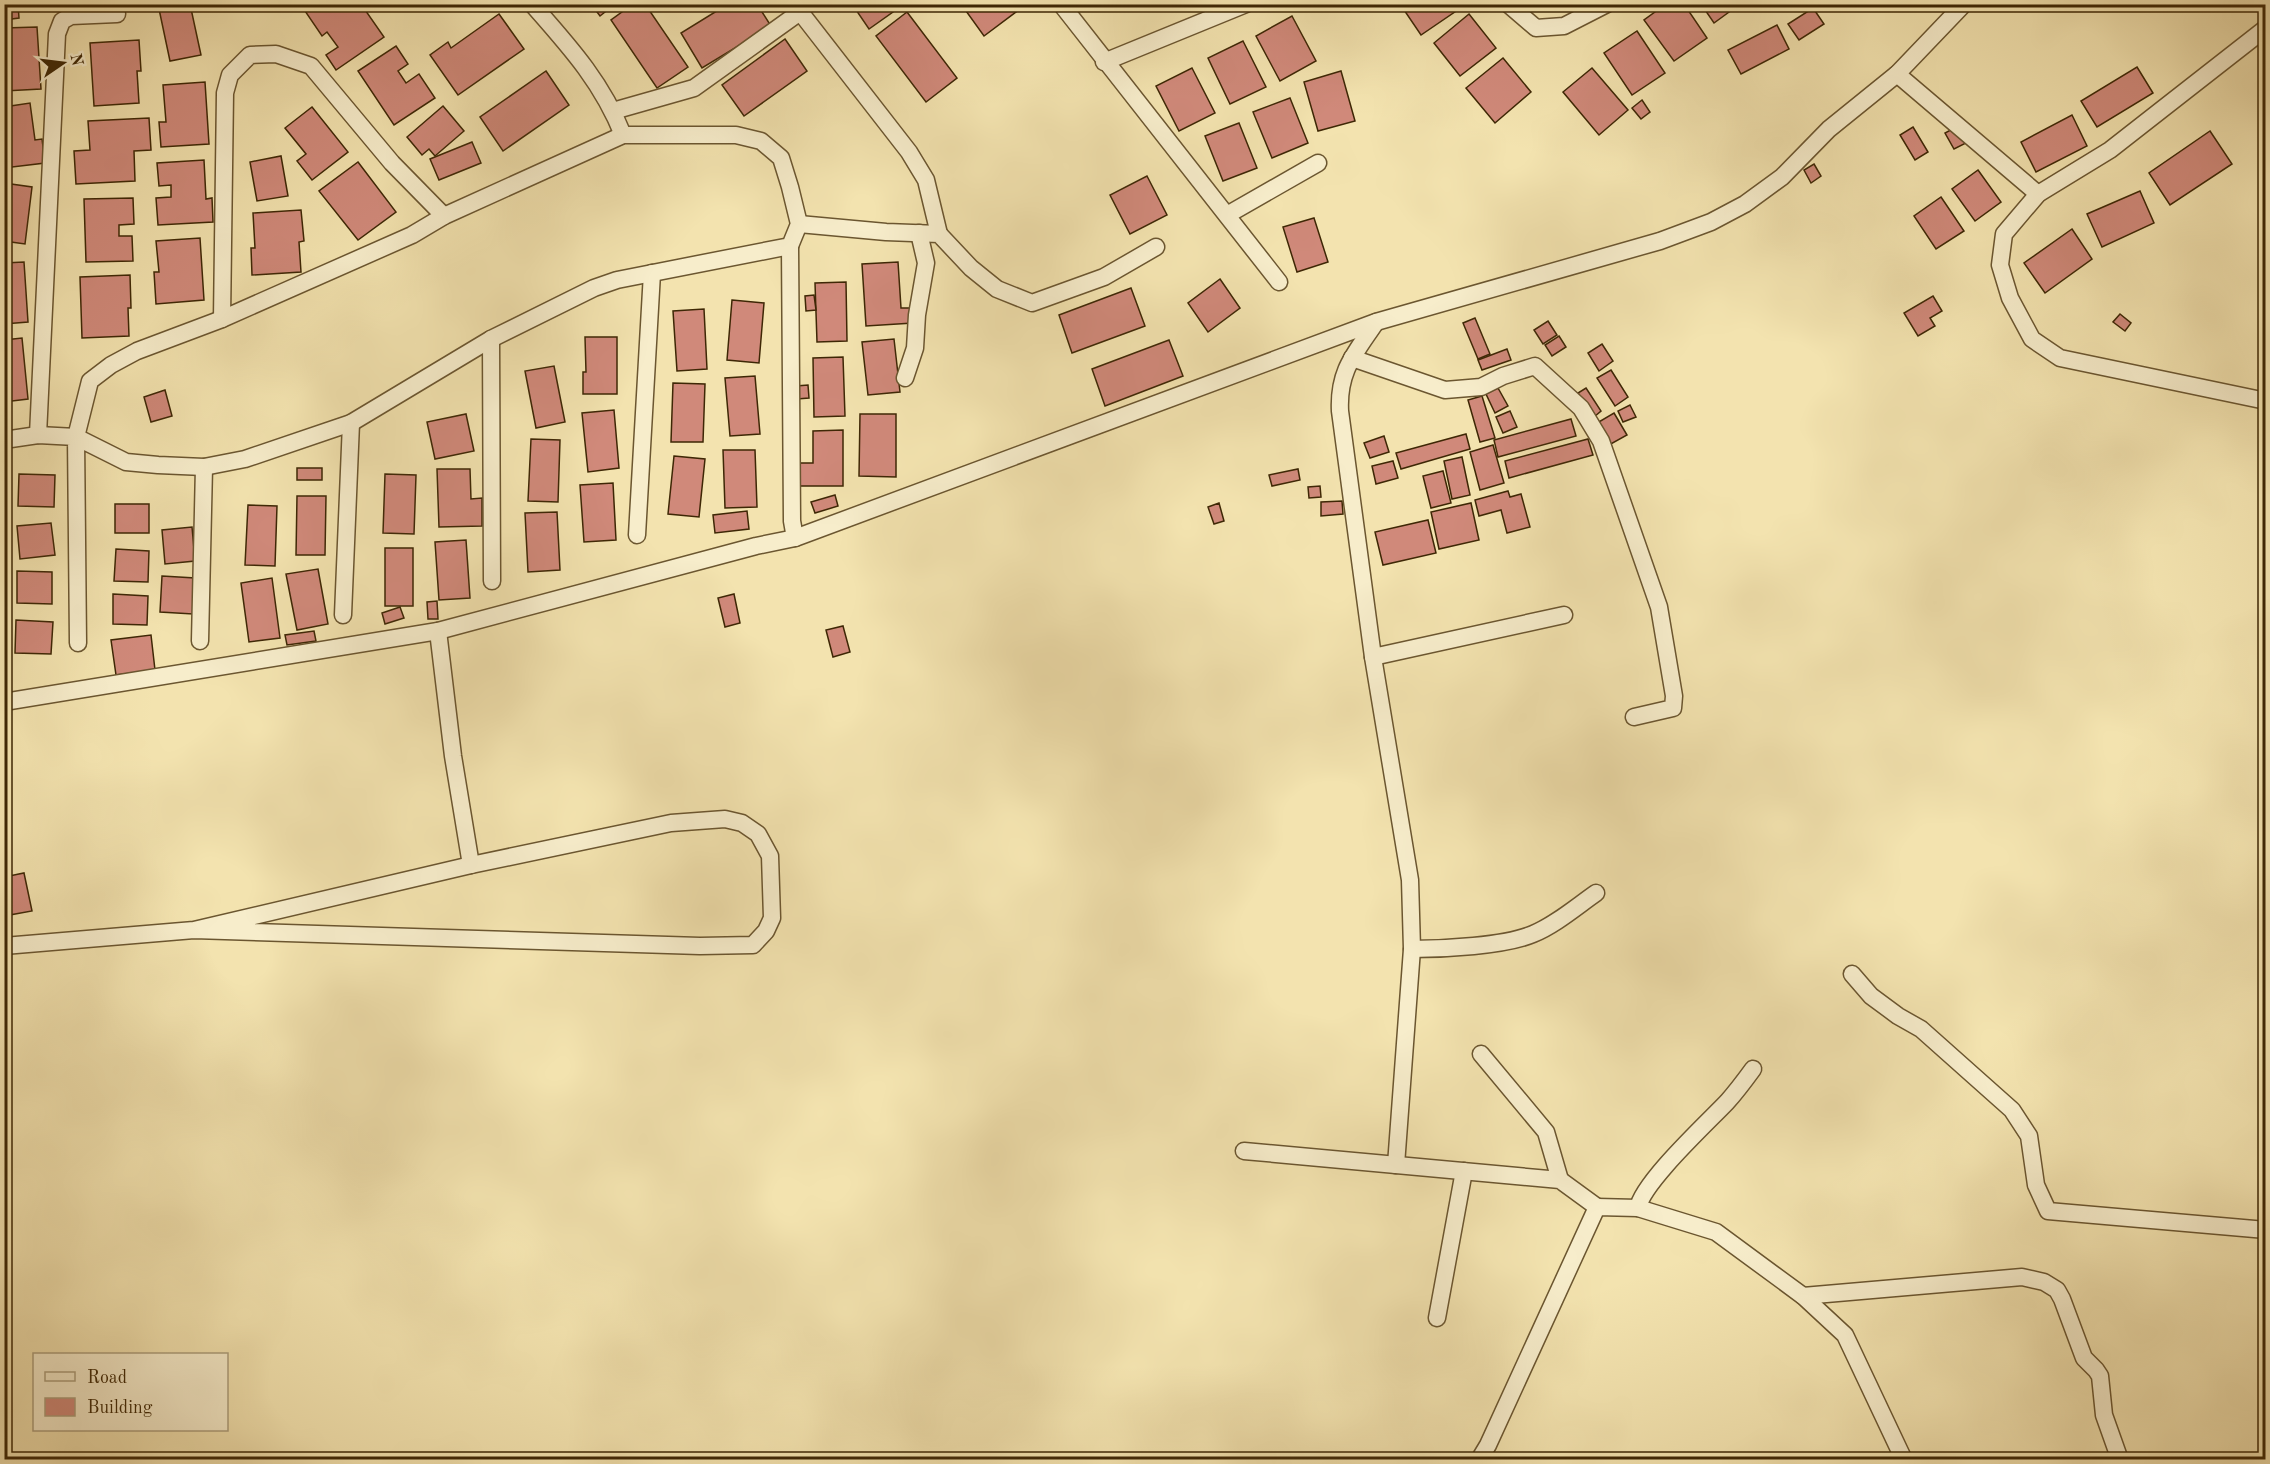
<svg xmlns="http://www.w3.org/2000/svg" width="2270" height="1464" font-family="'Old Standard TT',serif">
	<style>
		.building { fill: #d0897a; stroke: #3e2705; stroke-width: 1.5 }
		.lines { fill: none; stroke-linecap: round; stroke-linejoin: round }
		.minor-casing { stroke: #6b5630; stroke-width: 19 }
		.minor { stroke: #f7edcb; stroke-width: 16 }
	</style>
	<rect width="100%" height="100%" fill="#f3e3af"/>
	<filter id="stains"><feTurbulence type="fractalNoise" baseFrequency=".00333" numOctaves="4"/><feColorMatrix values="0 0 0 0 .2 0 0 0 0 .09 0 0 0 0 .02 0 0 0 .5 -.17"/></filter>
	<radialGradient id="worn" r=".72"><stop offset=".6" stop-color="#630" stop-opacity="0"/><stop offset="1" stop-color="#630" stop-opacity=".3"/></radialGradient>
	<g class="building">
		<path d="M18 4 19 18 4 20V6Z"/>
		<path d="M180 4H190L201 55 170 61 159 9Z"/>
		<path d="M314 4H361L384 37 336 70 326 55 338 47 327 32 322 36 305 11Z"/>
		<path d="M591 4H615L600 16Z"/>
		<path d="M633 4H645L688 67 657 88 611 20Z"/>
		<path d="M728 4H757L771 26 702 68 681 33Z"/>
		<path d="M852 4H898L900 7 869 29Z"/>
		<path d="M961 4H1022L1024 6 984 36Z"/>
		<path d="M1400 4H1460L1462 7 1421 35Z"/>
		<path d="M1666 4H1684L1707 38 1674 61 1644 20Z"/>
		<path d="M1701 4H1740L1714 23Z"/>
		<path d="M1813 8 1824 24 1799 40 1788 24Z"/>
		<path d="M907 12 957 78 926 102 876 36Z"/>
		<path d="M499 14 524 49 458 95 430 55 448 42 451 48Z"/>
		<path d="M1469 14 1496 48 1460 76 1434 43Z"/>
		<path d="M1292 16 1316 61 1280 81 1256 36Z"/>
		<path d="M1777 25 1789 49 1741 74 1728 50Z"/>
		<path d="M37 27 41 89 4 91V28Z"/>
		<path d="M1637 31 1665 73 1632 95 1604 53Z"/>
		<path d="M785 39 807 71 744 116 722 85Z"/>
		<path d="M139 40 141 71H137L139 103 94 106 90 43Z"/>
		<path d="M1243 41 1266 87 1230 104 1208 58Z"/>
		<path d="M396 46 408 64 398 71 406 83 419 74 435 98 394 125 358 71Z"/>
		<path d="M1503 58 1531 92 1495 123 1466 88Z"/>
		<path d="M2137 67 2153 93 2097 127 2081 101Z"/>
		<path d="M1192 68 1215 113 1179 131 1156 86Z"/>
		<path d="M1592 68 1628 110 1599 135 1563 92Z"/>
		<path d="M546 71 569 105 503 151 480 117Z"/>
		<path d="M1341 71 1355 121 1318 131 1304 82Z"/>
		<path d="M205 82 209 144 161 147 159 122H166L163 85Z"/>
		<path d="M1290 98 1308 143 1272 158 1253 112Z"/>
		<path d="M1642 100 1650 112 1641 119 1632 108Z"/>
		<path d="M30 103 35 140 42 139 45 163 4 168V107Z"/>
		<path d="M443 106 464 131 435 156 429 149 422 155 407 137Z"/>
		<path d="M312 107 348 152 312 180 297 161 306 154 285 128Z"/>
		<path d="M2072 115 2087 146 2036 172 2021 142Z"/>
		<path d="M149 118 151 150 134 151 135 181 76 184 74 151 90 150 88 121Z"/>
		<path d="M1239 123 1257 168 1223 181 1205 136Z"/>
		<path d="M1958 126 1966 143 1954 149 1945 133Z"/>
		<path d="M1913 127 1928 152 1915 160 1900 135Z"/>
		<path d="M2210 131 2232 164 2170 205 2149 173Z"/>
		<path d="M472 142 481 163 439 180 430 159Z"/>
		<path d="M281 156 288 196 257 201 250 162Z"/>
		<path d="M204 160 206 199 212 198 213 222 158 225 156 198 171 197V185L159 186 157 163Z"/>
		<path d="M358 162 396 212 358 240 319 191Z"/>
		<path d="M1814 164 1821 176 1811 183 1804 170Z"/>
		<path d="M1978 170 2001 202 1975 221 1952 189Z"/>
		<path d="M1147 176 1167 215 1130 234 1110 195Z"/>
		<path d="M4 183 32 187 25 244 4 241Z"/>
		<path d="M2140 191 2154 223 2102 247 2087 214Z"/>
		<path d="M1941 197 1964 231 1936 249 1914 216Z"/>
		<path d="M133 198 134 224 119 225V236H132L133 261 86 262 84 199Z"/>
		<path d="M301 210 304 241 299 242 301 272 252 275 251 248H255L253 213Z"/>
		<path d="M1314 218 1328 262 1297 272 1283 227Z"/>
		<path d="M2072 229 2092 259 2045 293 2024 263Z"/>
		<path d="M200 238 204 300 156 304 154 272H159L156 241Z"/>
		<path d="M24 262 28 322 4 324V263Z"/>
		<path d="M898 262 901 308H912L913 323 866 326 862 264Z"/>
		<path d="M130 275 131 308H128L129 336 82 338 80 277Z"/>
		<path d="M1220 279 1240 308 1208 332 1188 303Z"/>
		<path d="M846 282 847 341 817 342 815 283Z"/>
		<path d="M1131 288 1145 326 1072 353 1059 315Z"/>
		<path d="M814 295 816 310 806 311 805 296Z"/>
		<path d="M1933 296 1942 311 1930 318 1935 326 1918 336 1904 313Z"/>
		<path d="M732 300 764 303 759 363 727 360Z"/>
		<path d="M704 309 707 369 677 371 673 311Z"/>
		<path d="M2120 314 2131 323 2125 331 2113 322Z"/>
		<path d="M1475 318 1490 354 1478 359 1463 323Z"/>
		<path d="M1548 321 1557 335 1543 344 1534 330Z"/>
		<path d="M1559 336 1566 347 1552 356 1545 345Z"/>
		<path d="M585 337H617V394H583V372H586Z"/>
		<path d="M22 338 28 399 4 402V340Z"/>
		<path d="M894 339 900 392 868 395 862 342Z"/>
		<path d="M1169 340 1183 376 1105 406 1092 369Z"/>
		<path d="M1602 344 1613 361 1599 371 1588 353Z"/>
		<path d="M1507 349 1511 360 1482 370 1478 360Z"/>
		<path d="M843 357 845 416 814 417 813 358Z"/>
		<path d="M554 366 565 422 536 428 525 371Z"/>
		<path d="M1611 370 1628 397 1615 406 1597 378Z"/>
		<path d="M755 376 760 434 730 436 725 378Z"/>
		<path d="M673 383 705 384 703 442H671Z"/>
		<path d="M808 385 809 398 797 399 796 386Z"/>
		<path d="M1498 388 1508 406 1495 413 1486 394Z"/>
		<path d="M1586 388 1601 411 1594 417 1578 393Z"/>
		<path d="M165 390 172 416 151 422 144 397Z"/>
		<path d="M1482 396 1495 438 1480 442 1468 400Z"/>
		<path d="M1630 405 1636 417 1623 422 1618 411Z"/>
		<path d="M614 410 619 468 588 472 582 413Z"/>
		<path d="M1510 411 1517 427 1503 433 1496 417Z"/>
		<path d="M1614 413 1627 435 1609 445 1597 423Z"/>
		<path d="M466 414 474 451 435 459 427 422Z"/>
		<path d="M860 414H896V477L859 476Z"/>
		<path d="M1571 419 1576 436 1498 457 1494 440Z"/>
		<path d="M843 430V486H796V463H813V431Z"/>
		<path d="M1466 434 1470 449 1401 469 1396 453Z"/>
		<path d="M1384 436 1389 452 1370 458 1364 443Z"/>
		<path d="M531 439 560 440 558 502 528 501Z"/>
		<path d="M1588 439 1593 455 1509 478 1505 461Z"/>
		<path d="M1493 445 1504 483 1480 490 1470 452Z"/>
		<path d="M723 450H755L757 507 725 508Z"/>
		<path d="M674 456 705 459 699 517 668 514Z"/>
		<path d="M1462 457 1470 495 1452 499 1444 461Z"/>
		<path d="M1393 461 1398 478 1376 484 1372 466Z"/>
		<rect x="297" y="468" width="25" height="12"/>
		<path d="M437 469H470L471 499 482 498V526L439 527Z"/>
		<path d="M1298 469 1300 480 1272 486 1269 475Z"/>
		<path d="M1443 471 1451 503 1431 508 1423 476Z"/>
		<path d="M19 474 55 475 54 507 18 506Z"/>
		<path d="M385 474 416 475 414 534 383 533Z"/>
		<path d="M613 483 616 540 584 542 580 485Z"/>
		<path d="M1320 486 1321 497 1309 498 1308 487Z"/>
		<path d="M1508 491 1510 497 1521 494 1530 527 1507 533 1501 510 1479 516 1475 500Z"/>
		<path d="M835 495 838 506 815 513 811 502Z"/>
		<path d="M297 496H326L325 555H296Z"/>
		<path d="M1342 501 1343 514 1321 516V502Z"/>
		<path d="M1219 503 1224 521 1214 524 1208 507Z"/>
		<path d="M1471 503 1479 540 1439 549 1431 512Z"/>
		<rect x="115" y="504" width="34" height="29"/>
		<path d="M248 505 277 506 275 566 245 565Z"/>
		<path d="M747 511 749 529 715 533 713 515Z"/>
		<path d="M557 512 560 570 528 572 525 513Z"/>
		<path d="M1428 520 1436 553 1383 565 1375 532Z"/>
		<path d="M51 523 55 555 20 559 17 526Z"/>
		<path d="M192 527 195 561 165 564 162 530Z"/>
		<path d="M466 540 470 598 439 600 435 542Z"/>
		<rect x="385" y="548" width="28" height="58"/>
		<path d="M116 549 149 551 148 582 114 581Z"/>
		<path d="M318 569 328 624 297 630 286 574Z"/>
		<path d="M17 571 52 572V604L17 603Z"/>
		<path d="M162 576 195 578 193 614 160 612Z"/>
		<path d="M272 578 280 638 249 642 241 583Z"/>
		<path d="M113 594 148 596 147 625 113 624Z"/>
		<path d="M734 594 740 623 725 627 718 598Z"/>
		<path d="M437 601 438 619H428L427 602Z"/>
		<path d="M400 607 404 618 385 624 382 613Z"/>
		<path d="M16 620 53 622 51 654 15 653Z"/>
		<path d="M843 626 850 652 833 657 826 630Z"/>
		<path d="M314 631 316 641 287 645 285 635Z"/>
		<path d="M151 635 155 670 116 675 111 640Z"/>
		<path d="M24 873 32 911 4 916V877Z"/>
	</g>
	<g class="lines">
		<g class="minor-casing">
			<g id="minor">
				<path d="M532 4C569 46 602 82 623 135"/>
				<path d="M794 4 909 152 926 180 939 234"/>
				<path d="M1061 4 1279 282"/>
				<path d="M1508 4 1536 28 1564 26 1607 4"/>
				<path d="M2266 28 2110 150 2038 194 2004 234 2000 265 2010 298 2032 339 2060 358 2266 401"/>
				<path d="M1104 62 1246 4"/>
				<path d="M1897 74 2038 194"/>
				<path d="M613 111 694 88 800 12"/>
				<path d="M1227 215 1318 163"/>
				<path d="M799 224 886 232 939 234 971 268 997 289 1032 303 1104 277 1156 247"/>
				<path d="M790 246 792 521 795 538"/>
				<path d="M222 319 225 93 230 75 250 55 276 54 311 66 392 163 444 216"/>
				<path d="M1376 322C1354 355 1338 371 1340 411L1373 657 1410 880 1412 949 1396 1165"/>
				<path d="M491 339 492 581"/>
				<path d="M1352 358 1445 390 1481 387 1503 376 1535 366 1581 408 1601 441 1659 607 1674 696 1673 708 1634 717"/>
				<path d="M905 378 915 348 917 315 926 263 919 233"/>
				<path d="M38 435 57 34 62 21 71 16 117 14"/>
				<path d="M4 440 38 435 76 437 126 462 158 465 204 467 245 459 351 423 491 339 594 288 617 280 790 246 799 224 790 187 781 158 761 141 736 135H623L444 216 412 235 222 319 137 351 111 365 90 381 76 437 78 643"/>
				<path d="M637 535 652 273"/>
				<path d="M343 615 351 423"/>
				<path d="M438 631 453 756 471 865"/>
				<path d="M200 641 204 467"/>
				<path d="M1373 657 1564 615"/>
				<path d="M4 702 438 631 756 546 795 538 1376 322 1660 241 1711 222 1745 204 1782 177 1829 129 1897 74 1964 4"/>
				<path d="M4 946 194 930 700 946 753 945 766 931 772 918 770 856 758 834 742 823 725 819 671 823 471 865 194 930"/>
				<path d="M1412 949C1443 949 1505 946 1533 934 1555 925 1576 907 1596 893"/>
				<path d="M1852 974 1871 996 1898 1016 1921 1029 2012 1110 2029 1136 2036 1185 2048 1211 2266 1230"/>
				<path d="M1481 1054 1546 1132 1560 1180"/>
				<path d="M1244 1151 1560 1180 1597 1207"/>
				<path d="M1638 1208C1642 1183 1707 1123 1727 1102 1736 1092 1745 1080 1753 1069"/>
				<path d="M1803 1296 2022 1277 2044 1282 2057 1290 2062 1299 2084 1358 2096 1370 2100 1376 2104 1415 2120 1460"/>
				<path d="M1437 1318 1464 1171"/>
				<path d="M1479 1460 1488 1445 1597 1207 1638 1208 1716 1232 1803 1296 1845 1335 1904 1460"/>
			</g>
		</g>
		<use href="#minor" class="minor"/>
	</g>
	<rect width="2270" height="1464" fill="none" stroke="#f3e3af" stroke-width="24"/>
	<rect x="6" y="6" width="2258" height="1452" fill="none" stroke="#3e2705" stroke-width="3"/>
	<rect x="12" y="12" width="2246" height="1440" fill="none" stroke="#3e2705" stroke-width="1.5"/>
	<rect x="33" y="1353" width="195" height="78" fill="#f7edcb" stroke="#ad9e7c" stroke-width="1.5"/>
	<rect x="45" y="1372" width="30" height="9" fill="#f7edcb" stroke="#ad9e7c" stroke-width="1.5"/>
	<text x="87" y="1383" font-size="18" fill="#3e2705">Road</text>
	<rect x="45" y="1398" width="30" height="18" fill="#d0897a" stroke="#ad9e7c" stroke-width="1.5"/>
	<text x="87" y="1413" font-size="18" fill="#3e2705">Building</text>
	<g transform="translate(63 63) rotate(76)" stroke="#f7edcb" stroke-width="4.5" paint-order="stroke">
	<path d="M0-4.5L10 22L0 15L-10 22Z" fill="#3e2705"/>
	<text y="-9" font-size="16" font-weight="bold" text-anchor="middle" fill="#3e2705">N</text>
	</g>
	<rect width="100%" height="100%" filter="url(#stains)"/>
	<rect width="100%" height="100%" fill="url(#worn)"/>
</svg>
